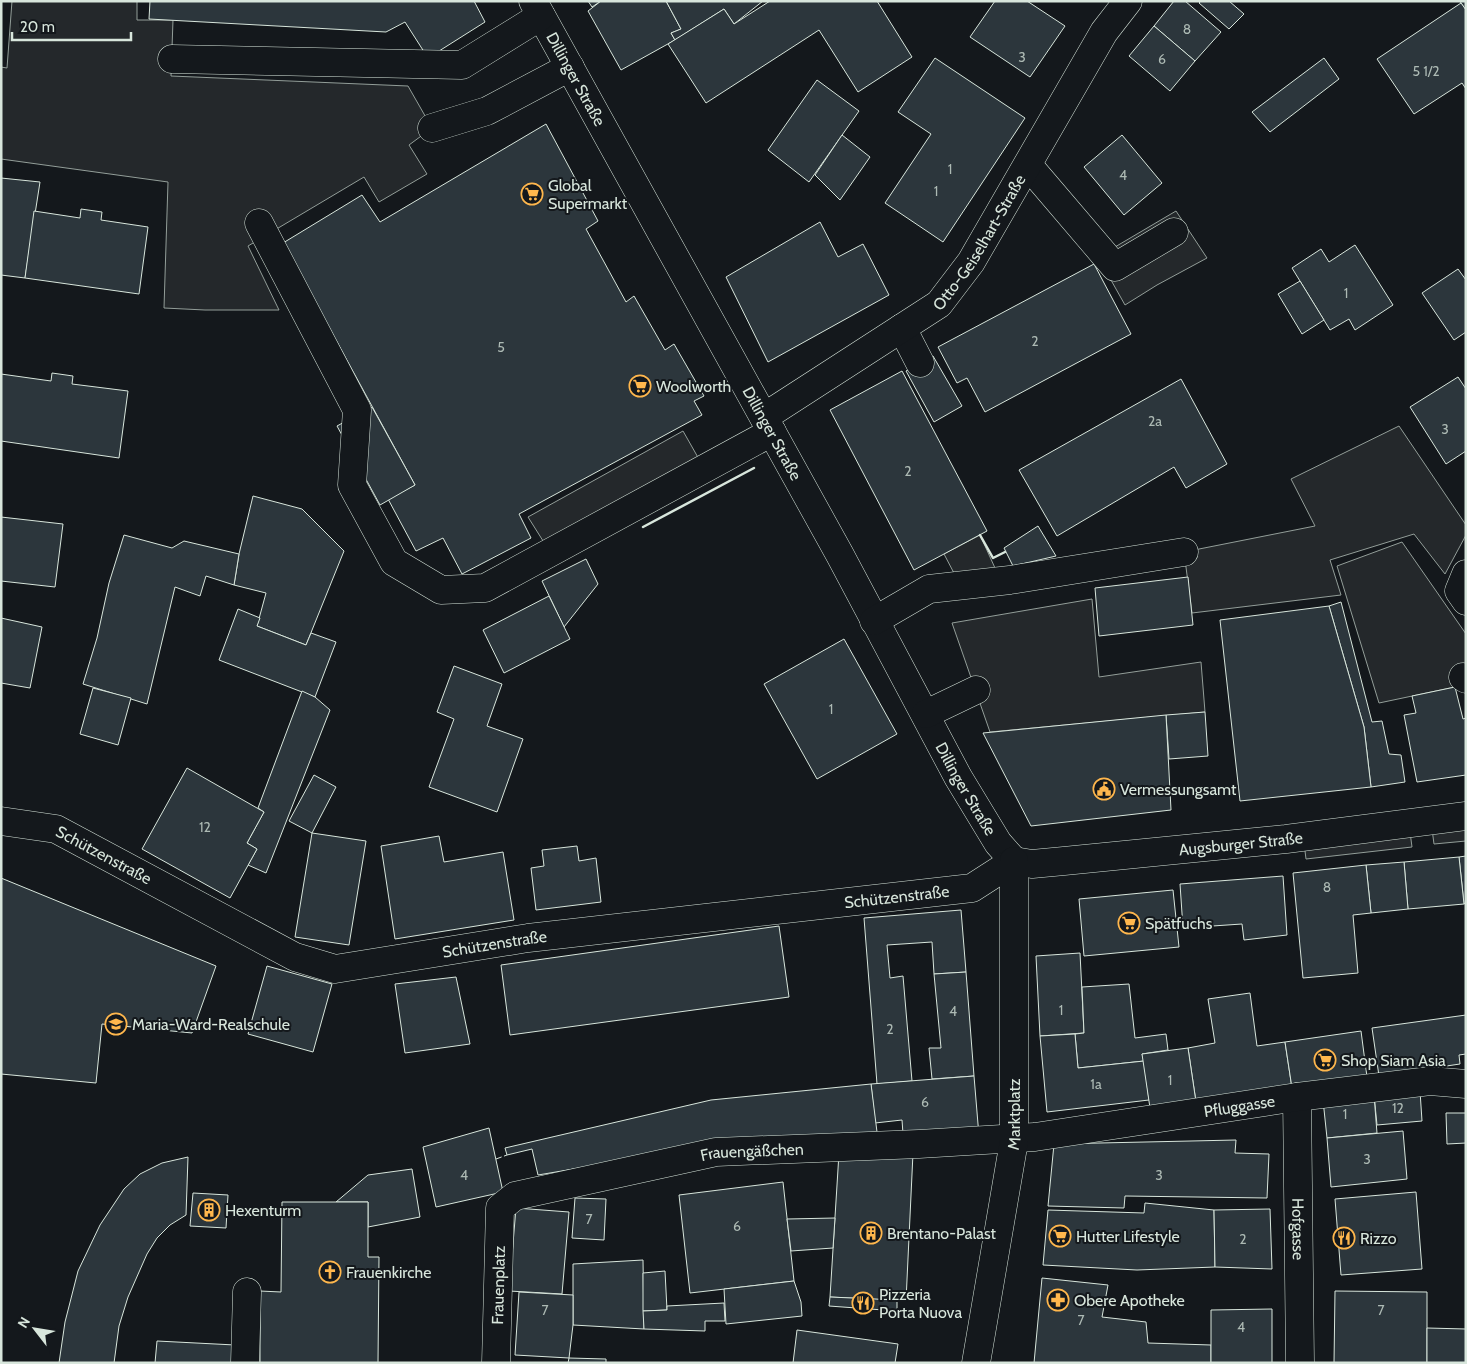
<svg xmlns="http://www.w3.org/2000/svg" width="1467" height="1364" font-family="Cabin,sans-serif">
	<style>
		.parking { fill: #24282b; stroke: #939e99 }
		.building { fill: #2c363c; stroke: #d8e6dc }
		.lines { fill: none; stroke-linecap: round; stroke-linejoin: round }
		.minor-casing { stroke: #d8e6dc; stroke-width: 29 }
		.minor { stroke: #14181c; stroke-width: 28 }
		.fence { stroke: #d8e6dc; stroke-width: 1; stroke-dasharray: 6 2.5; stroke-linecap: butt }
		.wall { stroke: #d8e6dc; stroke-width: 2.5 }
		.labels { text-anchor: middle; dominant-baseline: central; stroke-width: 4; stroke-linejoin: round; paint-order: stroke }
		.number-label { font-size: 14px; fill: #adbab4 }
		.street-label { font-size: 16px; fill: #d8e6dc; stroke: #14181c }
		.poi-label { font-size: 16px; fill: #d8e6dc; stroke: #14181c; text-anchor: start }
	</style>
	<rect width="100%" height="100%" fill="#14181c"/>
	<g class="parking">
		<path d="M12 1H137V20H173L171 76 408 86 432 128 409 145 427 174 379 202 364 177 248 246 279 310H205L164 308 168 182 1 159V67L7 68Z"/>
		<path d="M1176 211 1207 258 1157 285 1125 305 1098 257Z"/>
		<path d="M1399 426 1466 525V535L1445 574 1414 534 1330 560 1341 595 1192 613 1184 552 1315 526 1291 479Z"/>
		<path d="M683 431 704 468 550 552 528 517Z"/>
		<path d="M980 535 995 568 955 575 944 554Z"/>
		<path d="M1402 542 1466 634V670L1455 687 1379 703 1337 566Z"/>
		<path d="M1092 599 1099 677 1201 662 1205 712 990 732 952 623Z"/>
		<path d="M1466 825V841L1434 844 1432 829Z"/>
		<path d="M1410 832 1412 847 1306 859 1304 843Z"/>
	</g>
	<g class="building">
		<path d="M150 1H474L485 22 428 58 405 22 386 32 149 19Z"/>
		<path d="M588 1H601L592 7Z"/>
		<path d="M601 1H666L681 29 671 33 675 40 621 70 588 11Z"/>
		<path d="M666 1H763L734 24 724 9 675 40 671 33 681 29Z"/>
		<path d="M770 1H877L912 57 858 92 819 30 706 103 668 44 724 9 734 24Z"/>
		<path d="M995 1H1027L1065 26 1030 77 970 37Z"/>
		<path d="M1174 1H1185L1221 32 1195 61 1154 26Z"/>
		<path d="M1201 1H1229L1244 14 1229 29 1199 3Z"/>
		<path d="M1460 1H1466V10L1461 3Z"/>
		<path d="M1461 3 1466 10V89L1462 83 1414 114 1377 59Z"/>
		<path d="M1154 26 1195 61 1170 91 1129 56Z"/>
		<path d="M935 58 1025 118 943 242 885 203 931 134 898 112Z"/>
		<path d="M1324 58 1339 79 1270 132 1252 112Z"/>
		<path d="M817 80 859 111 809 182 768 150Z"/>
		<path d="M546 124 598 221 586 229 626 302 634 296 665 350 674 344 704 396 694 401 702 415 519 514 531 538 462 574 443 538 416 551 388 499 415 485 283 243 362 195 380 222Z"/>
		<path d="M842 135 870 157 840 200 815 175Z"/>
		<path d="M1122 135 1162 183 1124 215 1084 167Z"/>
		<path d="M1 178 40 182 25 278 1 275Z"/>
		<path d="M81 209 102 212 101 220 148 227 139 294 25 278 34 211 80 218Z"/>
		<path d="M820 222 838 257 863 244 889 295 768 362 726 277Z"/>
		<path d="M1355 245 1393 305 1355 330 1349 319 1330 330 1292 268 1321 249 1329 262Z"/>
		<path d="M1094 264 1131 334 985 412 967 378 957 383 938 347Z"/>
		<path d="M1458 269 1466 280V332L1454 340 1422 293Z"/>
		<path d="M1300 281 1324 320 1302 334 1278 294Z"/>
		<path d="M933 356 962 406 934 422 906 371Z"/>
		<path d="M902 371 987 531 914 570 830 410Z"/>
		<path d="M52 373 73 376 72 384 128 391 119 458 1 441V374L51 381Z"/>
		<path d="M1458 377 1466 389V451L1446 464 1410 407Z"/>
		<path d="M1181 379 1227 464 1186 488 1174 467 1057 536 1019 470Z"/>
		<path d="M372 407 415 485 380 505 337 426Z"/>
		<path d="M253 496 302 509 344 551 306 645 257 626 266 593 234 585 239 554Z"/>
		<path d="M1 517 63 524 55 587 1 581Z"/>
		<path d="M1038 526 1056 556 1013 566 1004 548Z"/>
		<path d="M124 535 172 548 184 541 239 554 234 585 206 576 200 596 175 587 147 704 83 684 97 638 109 583Z"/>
		<path d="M586 559 598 584 564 627 542 581Z"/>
		<path d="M1188 577 1193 625 1099 636 1095 588Z"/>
		<path d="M549 596 570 639 504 673 483 630Z"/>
		<path d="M1341 602 1372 722 1382 721 1389 754 1401 755 1405 782 1371 787 1364 727 1329 606Z"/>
		<path d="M1329 606 1364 727 1371 787 1240 801 1220 620Z"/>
		<path d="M238 609 260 618 257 626 306 645 311 633 336 642 315 697 219 660Z"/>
		<path d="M1 618 42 627 30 688 1 683Z"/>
		<path d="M844 639 897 734 817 779 764 684Z"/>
		<path d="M454 666 502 684 487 726 523 739 497 812 429 787 454 719 437 712Z"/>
		<path d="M1455 687 1463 719 1466 718V775L1417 782 1404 715 1416 713 1412 696Z"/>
		<path d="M93 688 131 698 118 745 80 734Z"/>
		<path d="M302 691 315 697 330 710 266 873 248 865 257 849 247 843 264 812 258 808Z"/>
		<path d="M1205 712 1208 756 1169 759 1166 715Z"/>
		<path d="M1166 715 1171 810 1031 826 983 733Z"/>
		<path d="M187 768 264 812 247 843 257 849 230 898 142 849Z"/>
		<path d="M314 775 336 787 312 833 289 821Z"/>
		<path d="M312 833 366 841 349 945 295 937Z"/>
		<path d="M439 836 444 862 503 852 514 920 395 939 381 846Z"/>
		<path d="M577 846 579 861 596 858 601 902 536 910 531 868 544 866 542 850Z"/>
		<path d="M1466 856V903L1464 904 1459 857Z"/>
		<path d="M1459 857 1464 904 1408 909 1404 862Z"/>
		<path d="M1404 862 1408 909 1371 913 1366 865Z"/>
		<path d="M1366 865 1371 913 1353 915 1358 973 1303 978 1293 873Z"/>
		<path d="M1283 876 1287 935 1244 940 1242 924 1183 928 1180 884Z"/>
		<path d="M1 878 216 966 192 1033 102 1024 96 1083 1 1074Z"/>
		<path d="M1173 890 1179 947 1084 956 1079 899Z"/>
		<path d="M961 910 966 972 934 974 932 942 887 945 890 978 903 976 912 1081 877 1084 864 918Z"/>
		<path d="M779 926 789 997 510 1035 501 965Z"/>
		<path d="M1080 953 1084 1033 1040 1036 1036 956Z"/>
		<path d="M267 966 332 984 313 1052 248 1034Z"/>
		<path d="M966 972 974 1076 932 1079 929 1048H941L934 974Z"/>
		<path d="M456 977 470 1044 405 1053 395 984Z"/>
		<path d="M1129 984 1135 1038 1166 1034 1168 1050 1142 1054 1144 1061 1078 1068 1075 1034 1084 1033 1082 987Z"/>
		<path d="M1250 993 1257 1046 1285 1042 1292 1088 1196 1102 1188 1048 1215 1043 1208 999Z"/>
		<path d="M1466 1015V1054L1459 1055 1460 1064 1379 1076 1372 1028Z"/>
		<path d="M1361 1031 1367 1077 1292 1088 1285 1042Z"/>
		<path d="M1075 1034 1078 1068 1144 1061 1149 1100 1047 1112 1040 1036Z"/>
		<path d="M1188 1048 1196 1102 1150 1108 1142 1054Z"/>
		<path d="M974 1076 979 1136 903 1134 902 1120 875 1123 871 1084Z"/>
		<path d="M871 1084 877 1132 722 1144 538 1175 532 1149 507 1155 505 1148 711 1100Z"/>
		<path d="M1420 1091 1422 1121 1377 1125 1374 1095Z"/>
		<path d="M1374 1095 1377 1133 1327 1138 1323 1100Z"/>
		<path d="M1446 1113H1466V1143L1447 1144Z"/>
		<path d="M489 1128 503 1192 436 1207 423 1147Z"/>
		<path d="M1403 1131 1407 1179 1331 1187 1327 1138Z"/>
		<path d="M1236 1140 1235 1153 1269 1154 1267 1198 1125 1196 1124 1208 1048 1206 1054 1144Z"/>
		<path d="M839 1153H913L906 1301 830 1297Z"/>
		<path d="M188 1157 186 1215 170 1225 157 1238 147 1254 128 1297 119 1326 114 1363H59L65 1322 78 1271 100 1225 124 1189 140 1174 162 1163Z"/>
		<path d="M412 1169 420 1217 368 1227V1202H336L368 1175Z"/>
		<path d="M783 1182 794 1281 690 1293 679 1195Z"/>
		<path d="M1416 1192 1422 1269 1341 1275 1335 1199Z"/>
		<path d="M193 1193 228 1195 226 1228 190 1226Z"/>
		<path d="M575 1198 606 1199 604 1240 572 1238Z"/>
		<path d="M282 1202H368V1257H379L378 1363H260V1291L281 1292Z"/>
		<path d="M1145 1203 1214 1210 1215 1267 1137 1270 1043 1265 1048 1210 1144 1213Z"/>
		<path d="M516 1208 569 1212 562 1294 509 1291Z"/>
		<path d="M1270 1209 1272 1269 1215 1267 1214 1210Z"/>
		<path d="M835 1218 833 1248 791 1251 787 1219Z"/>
		<path d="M643 1260 644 1329 573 1325V1264Z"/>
		<path d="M665 1271 667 1310 643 1311V1273Z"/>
		<path d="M1042 1278 1108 1285 1102 1317 1146 1322 1148 1343 1211 1345V1363H1034Z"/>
		<path d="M794 1281 801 1302 802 1316 726 1324 724 1289Z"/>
		<path d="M1335 1291 1427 1292V1363H1334Z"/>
		<path d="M519 1292 573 1295V1325L569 1358 515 1355Z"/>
		<path d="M830 1297 897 1300V1311L829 1306Z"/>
		<path d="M724 1303 725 1321H705V1331L644 1329 643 1311 667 1310V1306Z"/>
		<path d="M1272 1309V1363H1211V1310Z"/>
		<path d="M1427 1328 1466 1329V1363H1427Z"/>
		<path d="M797 1330 898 1344 895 1363H793Z"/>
		<path d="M157 1341 235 1345 233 1363H155Z"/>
		<path d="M569 1358 606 1359V1363H568Z"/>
	</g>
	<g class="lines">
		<g class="minor-casing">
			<g id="minor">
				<path id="s1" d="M533 1 840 555 958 777 998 843 1014 861"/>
				<path d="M172 59 462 65 541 16"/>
				<path d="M432 128 487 111 570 67"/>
				<path d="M1028 165 1115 267 1174 232"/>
				<path d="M259 223 357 410 352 485 394 562 441 590 485 588 772 432"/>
				<path d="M902 328 920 363"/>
				<path id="s2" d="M764 417 939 304 971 262 1104 32 1128 1"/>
				<path d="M1466 574 1459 591 1466 601"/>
				<path d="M874 621 929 589 1010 580 1184 552"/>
				<path d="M1463 677 1466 679"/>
				<path d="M926 714 976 690"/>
				<path id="s3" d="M1 821 56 829 295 957 335 969 528 938 972 888 1014 861"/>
				<path id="s4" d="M1014 861 1032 864 1064 861 1286 839 1466 816"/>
				<path id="s5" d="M1297 1097 1300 1363"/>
				<path d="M245 1363 247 1292"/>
				<path id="s6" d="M496 1363 500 1208 515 1196 716 1152 919 1144 1035 1137 1297 1097 1430 1081 1466 1084"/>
				<path id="s7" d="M976 1363 1014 1141V861"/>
			</g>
		</g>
		<use href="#minor" class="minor"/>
		<path class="fence" d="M496 1159 507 1155"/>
		<g class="wall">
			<path d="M643 527 754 468"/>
			<path d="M980 535 993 558 1005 552"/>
		</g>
	</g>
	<defs>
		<g id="supermarket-ring" transform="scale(1.125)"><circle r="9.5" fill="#14181c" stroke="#ffb74d" stroke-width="1.5"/><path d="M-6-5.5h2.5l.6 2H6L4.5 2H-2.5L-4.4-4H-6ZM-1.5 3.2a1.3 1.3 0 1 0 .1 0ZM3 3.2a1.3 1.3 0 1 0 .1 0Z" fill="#ffb74d"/></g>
		<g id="civic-ring" transform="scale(1.125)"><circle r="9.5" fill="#14181c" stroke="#ffb74d" stroke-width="1.5"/><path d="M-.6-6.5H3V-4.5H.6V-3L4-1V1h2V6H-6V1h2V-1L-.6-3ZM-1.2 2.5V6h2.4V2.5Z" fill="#ffb74d"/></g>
		<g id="school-ring" transform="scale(1.125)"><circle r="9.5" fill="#14181c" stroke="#ffb74d" stroke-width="1.5"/><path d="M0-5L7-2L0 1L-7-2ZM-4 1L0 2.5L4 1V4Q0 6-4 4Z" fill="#ffb74d"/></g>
		<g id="building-ring" transform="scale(1.125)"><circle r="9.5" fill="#14181c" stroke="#ffb74d" stroke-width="1.5"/><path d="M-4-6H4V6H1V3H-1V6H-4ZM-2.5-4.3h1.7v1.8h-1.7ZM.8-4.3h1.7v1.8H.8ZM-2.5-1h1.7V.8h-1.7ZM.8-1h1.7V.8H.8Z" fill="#ffb74d"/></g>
		<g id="restaurant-ring" transform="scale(1.125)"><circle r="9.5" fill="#14181c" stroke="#ffb74d" stroke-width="1.5"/><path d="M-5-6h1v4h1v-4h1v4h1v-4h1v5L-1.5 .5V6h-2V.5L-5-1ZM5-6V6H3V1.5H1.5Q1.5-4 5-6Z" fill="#ffb74d"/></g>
		<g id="church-ring" transform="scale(1.125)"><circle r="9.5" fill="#14181c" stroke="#ffb74d" stroke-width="1.5"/><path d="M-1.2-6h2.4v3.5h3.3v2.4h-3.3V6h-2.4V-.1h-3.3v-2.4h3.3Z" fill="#ffb74d"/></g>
		<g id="pharmacy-ring" transform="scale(1.125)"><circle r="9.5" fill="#14181c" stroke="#ffb74d" stroke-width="1.5"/><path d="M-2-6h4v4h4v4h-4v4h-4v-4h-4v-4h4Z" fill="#ffb74d"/></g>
	</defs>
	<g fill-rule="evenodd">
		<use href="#supermarket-ring" x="532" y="194"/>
		<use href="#supermarket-ring" x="640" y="386"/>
		<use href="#civic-ring" x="1104" y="789"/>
		<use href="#supermarket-ring" x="1129" y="923"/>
		<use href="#school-ring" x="116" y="1024"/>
		<use href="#supermarket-ring" x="1325" y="1060"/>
		<use href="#building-ring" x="209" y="1210"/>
		<use href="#building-ring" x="871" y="1233"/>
		<use href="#supermarket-ring" x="1060" y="1236"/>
		<use href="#restaurant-ring" x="1344" y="1238"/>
		<use href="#church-ring" x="330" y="1272"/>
		<use href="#pharmacy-ring" x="1058" y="1300"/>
		<use href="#restaurant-ring" x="863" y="1303"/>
	</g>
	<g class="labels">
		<g class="number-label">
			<text x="1187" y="29">8</text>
			<text x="1022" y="57">3</text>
			<text x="1162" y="59">6</text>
			<text x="1426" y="71">5 1/2</text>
			<text x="950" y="169">1</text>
			<text x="1123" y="175">4</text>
			<text x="936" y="191">1</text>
			<text x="1346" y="293">1</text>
			<text x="1035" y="341">2</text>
			<text x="501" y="347">5</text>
			<text x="1155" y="421">2a</text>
			<text x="1445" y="429">3</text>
			<text x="908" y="471">2</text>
			<text x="831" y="709">1</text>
			<text x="205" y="827">12</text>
			<text x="1327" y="887">8</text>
			<text x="1061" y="1010">1</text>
			<text x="953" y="1011">4</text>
			<text x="890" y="1029">2</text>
			<text x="1170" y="1080">1</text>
			<text x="1096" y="1084">1a</text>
			<text x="925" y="1102">6</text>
			<text x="1398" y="1108">12</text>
			<text x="1345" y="1114">1</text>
			<text x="1367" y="1159">3</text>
			<text x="464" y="1175">4</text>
			<text x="1159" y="1175">3</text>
			<text x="589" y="1219">7</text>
			<text x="737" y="1226">6</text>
			<text x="1243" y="1239">2</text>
			<text x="545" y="1310">7</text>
			<text x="1381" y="1310">7</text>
			<text x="1081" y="1320">7</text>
			<text x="1241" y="1327">4</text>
		</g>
		<g class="street-label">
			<text stroke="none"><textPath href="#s1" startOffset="89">Dillinger Straße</textPath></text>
			<text stroke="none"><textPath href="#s2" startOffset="282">Otto-Geiselhart-Straße</textPath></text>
			<text stroke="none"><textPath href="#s1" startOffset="494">Dillinger Straße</textPath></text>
			<text stroke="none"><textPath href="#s1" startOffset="899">Dillinger Straße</textPath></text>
			<text stroke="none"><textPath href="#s4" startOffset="228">Augsburger Straße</textPath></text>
			<text stroke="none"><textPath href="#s3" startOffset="110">Schützenstraße</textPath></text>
			<text stroke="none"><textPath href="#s3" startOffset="935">Schützenstraße</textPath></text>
			<text stroke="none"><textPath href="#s3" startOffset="530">Schützenstraße</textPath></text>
			<text stroke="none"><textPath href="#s6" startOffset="906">Pfluggasse</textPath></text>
			<text stroke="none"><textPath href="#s7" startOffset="252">Marktplatz</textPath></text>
			<text stroke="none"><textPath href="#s6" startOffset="416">Frauengäßchen</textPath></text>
			<text stroke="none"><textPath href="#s5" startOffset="132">Hofgasse</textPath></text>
			<text stroke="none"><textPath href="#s6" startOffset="78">Frauenplatz</textPath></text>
		</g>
		<g class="poi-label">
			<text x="548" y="185">Global<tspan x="548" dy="18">Supermarkt</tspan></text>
			<text x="656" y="386">Woolworth</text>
			<text x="1120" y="789">Vermessungsamt</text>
			<text x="1145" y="923">Spätfuchs</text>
			<text x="132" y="1024">Maria-Ward-Realschule</text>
			<text x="1341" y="1060">Shop Siam Asia</text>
			<text x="225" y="1210">Hexenturm</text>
			<text x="887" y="1233">Brentano-Palast</text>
			<text x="1076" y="1236">Hutter Lifestyle</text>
			<text x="1360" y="1238">Rizzo</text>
			<text x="346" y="1272">Frauenkirche</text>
			<text x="879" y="1294">Pizzeria<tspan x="879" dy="18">Porta Nuova</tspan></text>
			<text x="1074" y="1300">Obere Apotheke</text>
		</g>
	</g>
	<rect width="1467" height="1364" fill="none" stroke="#d8e6dc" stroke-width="5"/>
	<g transform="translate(35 1329) rotate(301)" stroke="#14181c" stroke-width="4" paint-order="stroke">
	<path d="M0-4L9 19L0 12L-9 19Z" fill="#d8e6dc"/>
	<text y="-8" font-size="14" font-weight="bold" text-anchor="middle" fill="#d8e6dc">N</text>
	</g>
	<path d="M12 32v8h119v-8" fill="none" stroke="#d8e6dc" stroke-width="2.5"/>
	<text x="20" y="32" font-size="15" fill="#d8e6dc" stroke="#14181c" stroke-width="4" paint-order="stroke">20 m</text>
</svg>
